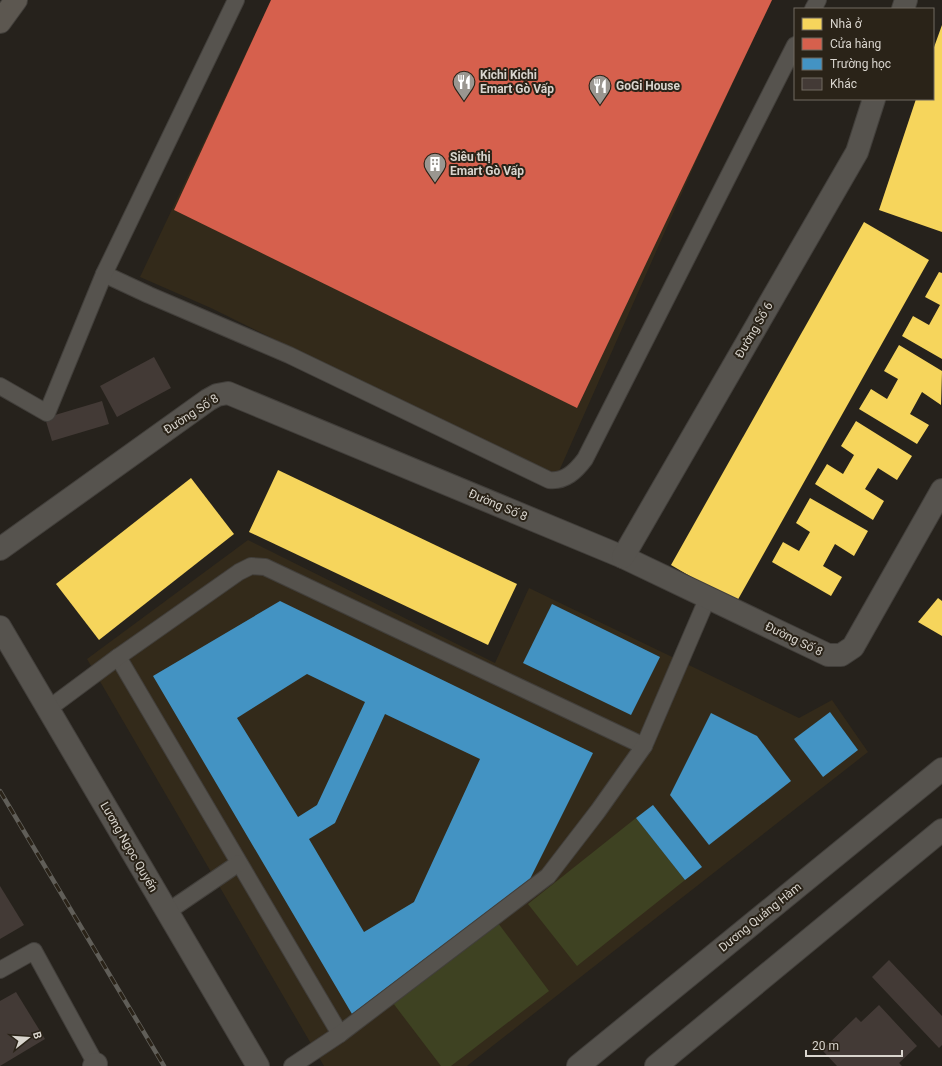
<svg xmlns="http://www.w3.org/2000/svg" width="942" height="1066" font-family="Roboto,sans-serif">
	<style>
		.built { fill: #332a1a }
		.green { fill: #3e4222 }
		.homes { fill: #f6d55c }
		.shops { fill: #d6604d }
		.schools { fill: #4393c3; fill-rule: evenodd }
		.building { fill: #433a36 }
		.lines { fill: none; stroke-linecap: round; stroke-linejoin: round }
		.service-casing { stroke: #423f3b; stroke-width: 18 }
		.minor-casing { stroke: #423f3b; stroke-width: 24 }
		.tertiary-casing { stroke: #423f3b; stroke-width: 24 }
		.secondary-casing { stroke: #423f3b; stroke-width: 24 }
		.service { stroke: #56534e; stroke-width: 16 }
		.minor { stroke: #56534e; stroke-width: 22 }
		.tertiary { stroke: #56534e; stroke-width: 22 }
		.secondary { stroke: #5c5750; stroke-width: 22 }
		.rail-casing { stroke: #605e58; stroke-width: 4.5 }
		.rail { stroke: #2a2318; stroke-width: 3; stroke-dasharray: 9; stroke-linecap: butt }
		.labels { text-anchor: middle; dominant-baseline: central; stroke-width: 4; stroke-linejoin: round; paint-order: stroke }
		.poi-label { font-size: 12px; font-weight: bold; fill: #d9d5ce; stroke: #2a2318; text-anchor: start }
		.street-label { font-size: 12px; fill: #d9d5ce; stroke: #2a2318 }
	</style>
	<rect width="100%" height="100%" fill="#26221c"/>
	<g class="built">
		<path d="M271 0H772L697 159 556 478 211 308 140 277Z"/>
		<path d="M248 540 495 663 529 588 799 718 832 700 868 752 467 1066H324L87 659Z"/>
	</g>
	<g class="green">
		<path d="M636 818 685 880 577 966 528 904Z"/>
		<path d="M498 923 549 991 451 1066H441L393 1003Z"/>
	</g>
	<g class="homes">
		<path d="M942 25V232L879 210 916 99H933V50Z"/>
		<path d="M864 222 929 260 736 603 671 565Z"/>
		<path d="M939 272 942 273V359L902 336 913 316 929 325 940 305 925 297Z"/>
		<path d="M899 345 942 371 941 405 922 392 910 414 929 425 917 444 859 409 871 389 887 399 898 379 884 371Z"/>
		<path d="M856 421 912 456 897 480 878 468 865 489 884 501 873 520 815 484 827 464 843 474 854 455 841 446Z"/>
		<path d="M278 470 517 584 488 645 249 532Z"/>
		<path d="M191 478 234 534 99 640 56 584Z"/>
		<path d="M810 498 868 531 854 556 835 544 823 566 842 577 831 596 772 562 783 542 799 551 810 532 796 523Z"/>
		<path d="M938 598 942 601V636L918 622Z"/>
	</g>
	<path class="shops" d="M271 0H772L577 408 174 210Z"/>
	<g class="schools">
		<path d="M280 601 593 753 530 879 352 1014 153 676ZM307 674 365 702 317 805 298 817 237 718ZM385 714 480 759 414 902 364 932 309 839 335 823Z"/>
		<path d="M552 604 660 657 631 715 523 663Z"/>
		<path d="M830 712 858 750 823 777 794 739Z"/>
		<path d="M711 713 757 736 791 781 709 845 670 795Z"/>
		<path d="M653 805 702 867 685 880 636 818Z"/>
	</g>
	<g class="building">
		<path d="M154 357 171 388 117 417 100 386Z"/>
		<path d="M102 401 109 424 52 441 45 418Z"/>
		<path d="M0 886 24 925 0 939Z"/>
		<path d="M889 960 942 1016V1045L939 1048 872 977Z"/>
		<path d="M16 992 45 1039 0 1066V1001Z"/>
		<path d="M879 1005 917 1046 899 1063 902 1066H837L822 1050 856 1017 861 1022Z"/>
	</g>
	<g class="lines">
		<g class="service-casing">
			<g id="service">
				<path d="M813 9 818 0"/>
				<path d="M104 274 149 295 289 355 549 480C565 482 576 471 585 459L795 45"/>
				<path d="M0 386 47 413 104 274 236 0"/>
				<path d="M118 657 340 1034"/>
				<path d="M48 709 118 657 239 572 251 566 265 567 644 746"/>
				<path d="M167 912 239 863"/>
				<path d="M0 970 34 951 97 1066"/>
				<path d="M292 1066 340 1034 548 876 598 811 644 746 708 597"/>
			</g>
		</g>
		<g class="minor-casing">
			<g id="minor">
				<path d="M903 9 906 0"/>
				<path d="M0 549 208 400 217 395 228 393 623 557 828 655H841L853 647 942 490"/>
				<path d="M623 557 857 152 874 99"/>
				<path d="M94 1066 96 1064"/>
			</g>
		</g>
		<g class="tertiary-casing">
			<g id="tertiary">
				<path d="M0 627 258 1066"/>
				<path d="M578 1066 942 769"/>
				<path d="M656 1066 942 830"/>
			</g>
		</g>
		<g class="secondary-casing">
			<path id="secondary" d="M0 22 16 0"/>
		</g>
		<use href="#service" class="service"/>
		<use href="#minor" class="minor"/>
		<use href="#tertiary" class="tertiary"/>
		<use href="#secondary" class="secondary"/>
		<g class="rail-casing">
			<path id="rail" d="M0 791 164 1066"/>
		</g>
		<use href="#rail" class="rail"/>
	</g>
	<defs>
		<g id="restaurant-pin" transform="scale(1.15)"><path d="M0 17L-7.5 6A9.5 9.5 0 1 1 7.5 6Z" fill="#9a9690" stroke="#2a2318"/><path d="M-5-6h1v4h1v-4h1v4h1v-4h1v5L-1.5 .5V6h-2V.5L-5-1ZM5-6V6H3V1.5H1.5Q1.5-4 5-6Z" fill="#fff"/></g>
		<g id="building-pin" transform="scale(1.15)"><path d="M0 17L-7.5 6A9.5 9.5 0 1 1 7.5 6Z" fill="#9a9690" stroke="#2a2318"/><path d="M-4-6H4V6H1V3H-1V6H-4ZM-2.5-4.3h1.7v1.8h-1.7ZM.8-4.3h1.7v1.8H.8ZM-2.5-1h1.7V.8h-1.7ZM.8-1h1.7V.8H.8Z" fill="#fff"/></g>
	</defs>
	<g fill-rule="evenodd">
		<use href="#restaurant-pin" x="464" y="82"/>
		<use href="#restaurant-pin" x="600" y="86"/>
		<use href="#building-pin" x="435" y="164"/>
	</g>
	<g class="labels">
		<g class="poi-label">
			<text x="480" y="75">Kichi Kichi<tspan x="480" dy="14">Emart Gò Vấp</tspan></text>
			<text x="616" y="86">GoGi House</text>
			<text x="450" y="157">Siêu thị<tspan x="450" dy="14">Emart Gò Vấp</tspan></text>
		</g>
		<g class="street-label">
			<text transform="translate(754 330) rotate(-60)">Đường Số 6</text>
			<text transform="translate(191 414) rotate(-33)">Đường Số 8</text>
			<text transform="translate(498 505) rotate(23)">Đường Số 8</text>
			<text transform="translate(794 639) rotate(26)">Đường Số 8</text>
			<text transform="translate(129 847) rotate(60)">Lương Ngọc Quyến</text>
			<text transform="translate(760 917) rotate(-39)">Dương Quảng Hàm</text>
		</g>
	</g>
	<rect x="794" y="8" width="140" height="92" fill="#2a2318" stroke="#706a61"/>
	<rect x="802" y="18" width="20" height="12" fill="#f6d55c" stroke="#706a61"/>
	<text x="830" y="28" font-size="12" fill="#d9d5ce">Nhà ở</text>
	<rect x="802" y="38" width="20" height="12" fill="#d6604d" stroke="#706a61"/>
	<text x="830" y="48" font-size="12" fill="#d9d5ce">Cửa hàng</text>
	<rect x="802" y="58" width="20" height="12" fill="#4393c3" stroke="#706a61"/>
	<text x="830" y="68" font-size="12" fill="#d9d5ce">Trường học</text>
	<rect x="802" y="78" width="20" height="12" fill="#433a36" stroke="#706a61"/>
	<text x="830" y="88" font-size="12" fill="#d9d5ce">Khác</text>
	<g transform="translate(28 1038) rotate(73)" stroke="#2a2318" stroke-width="3" paint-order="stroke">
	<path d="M0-3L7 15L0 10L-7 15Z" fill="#d9d5ce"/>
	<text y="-6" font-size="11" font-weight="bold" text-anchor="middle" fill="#d9d5ce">B</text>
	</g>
	<path d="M806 1050v6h96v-6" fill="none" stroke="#d9d5ce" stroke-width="2"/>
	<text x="812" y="1050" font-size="12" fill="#d9d5ce" stroke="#2a2318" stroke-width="3" paint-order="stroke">20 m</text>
</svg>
